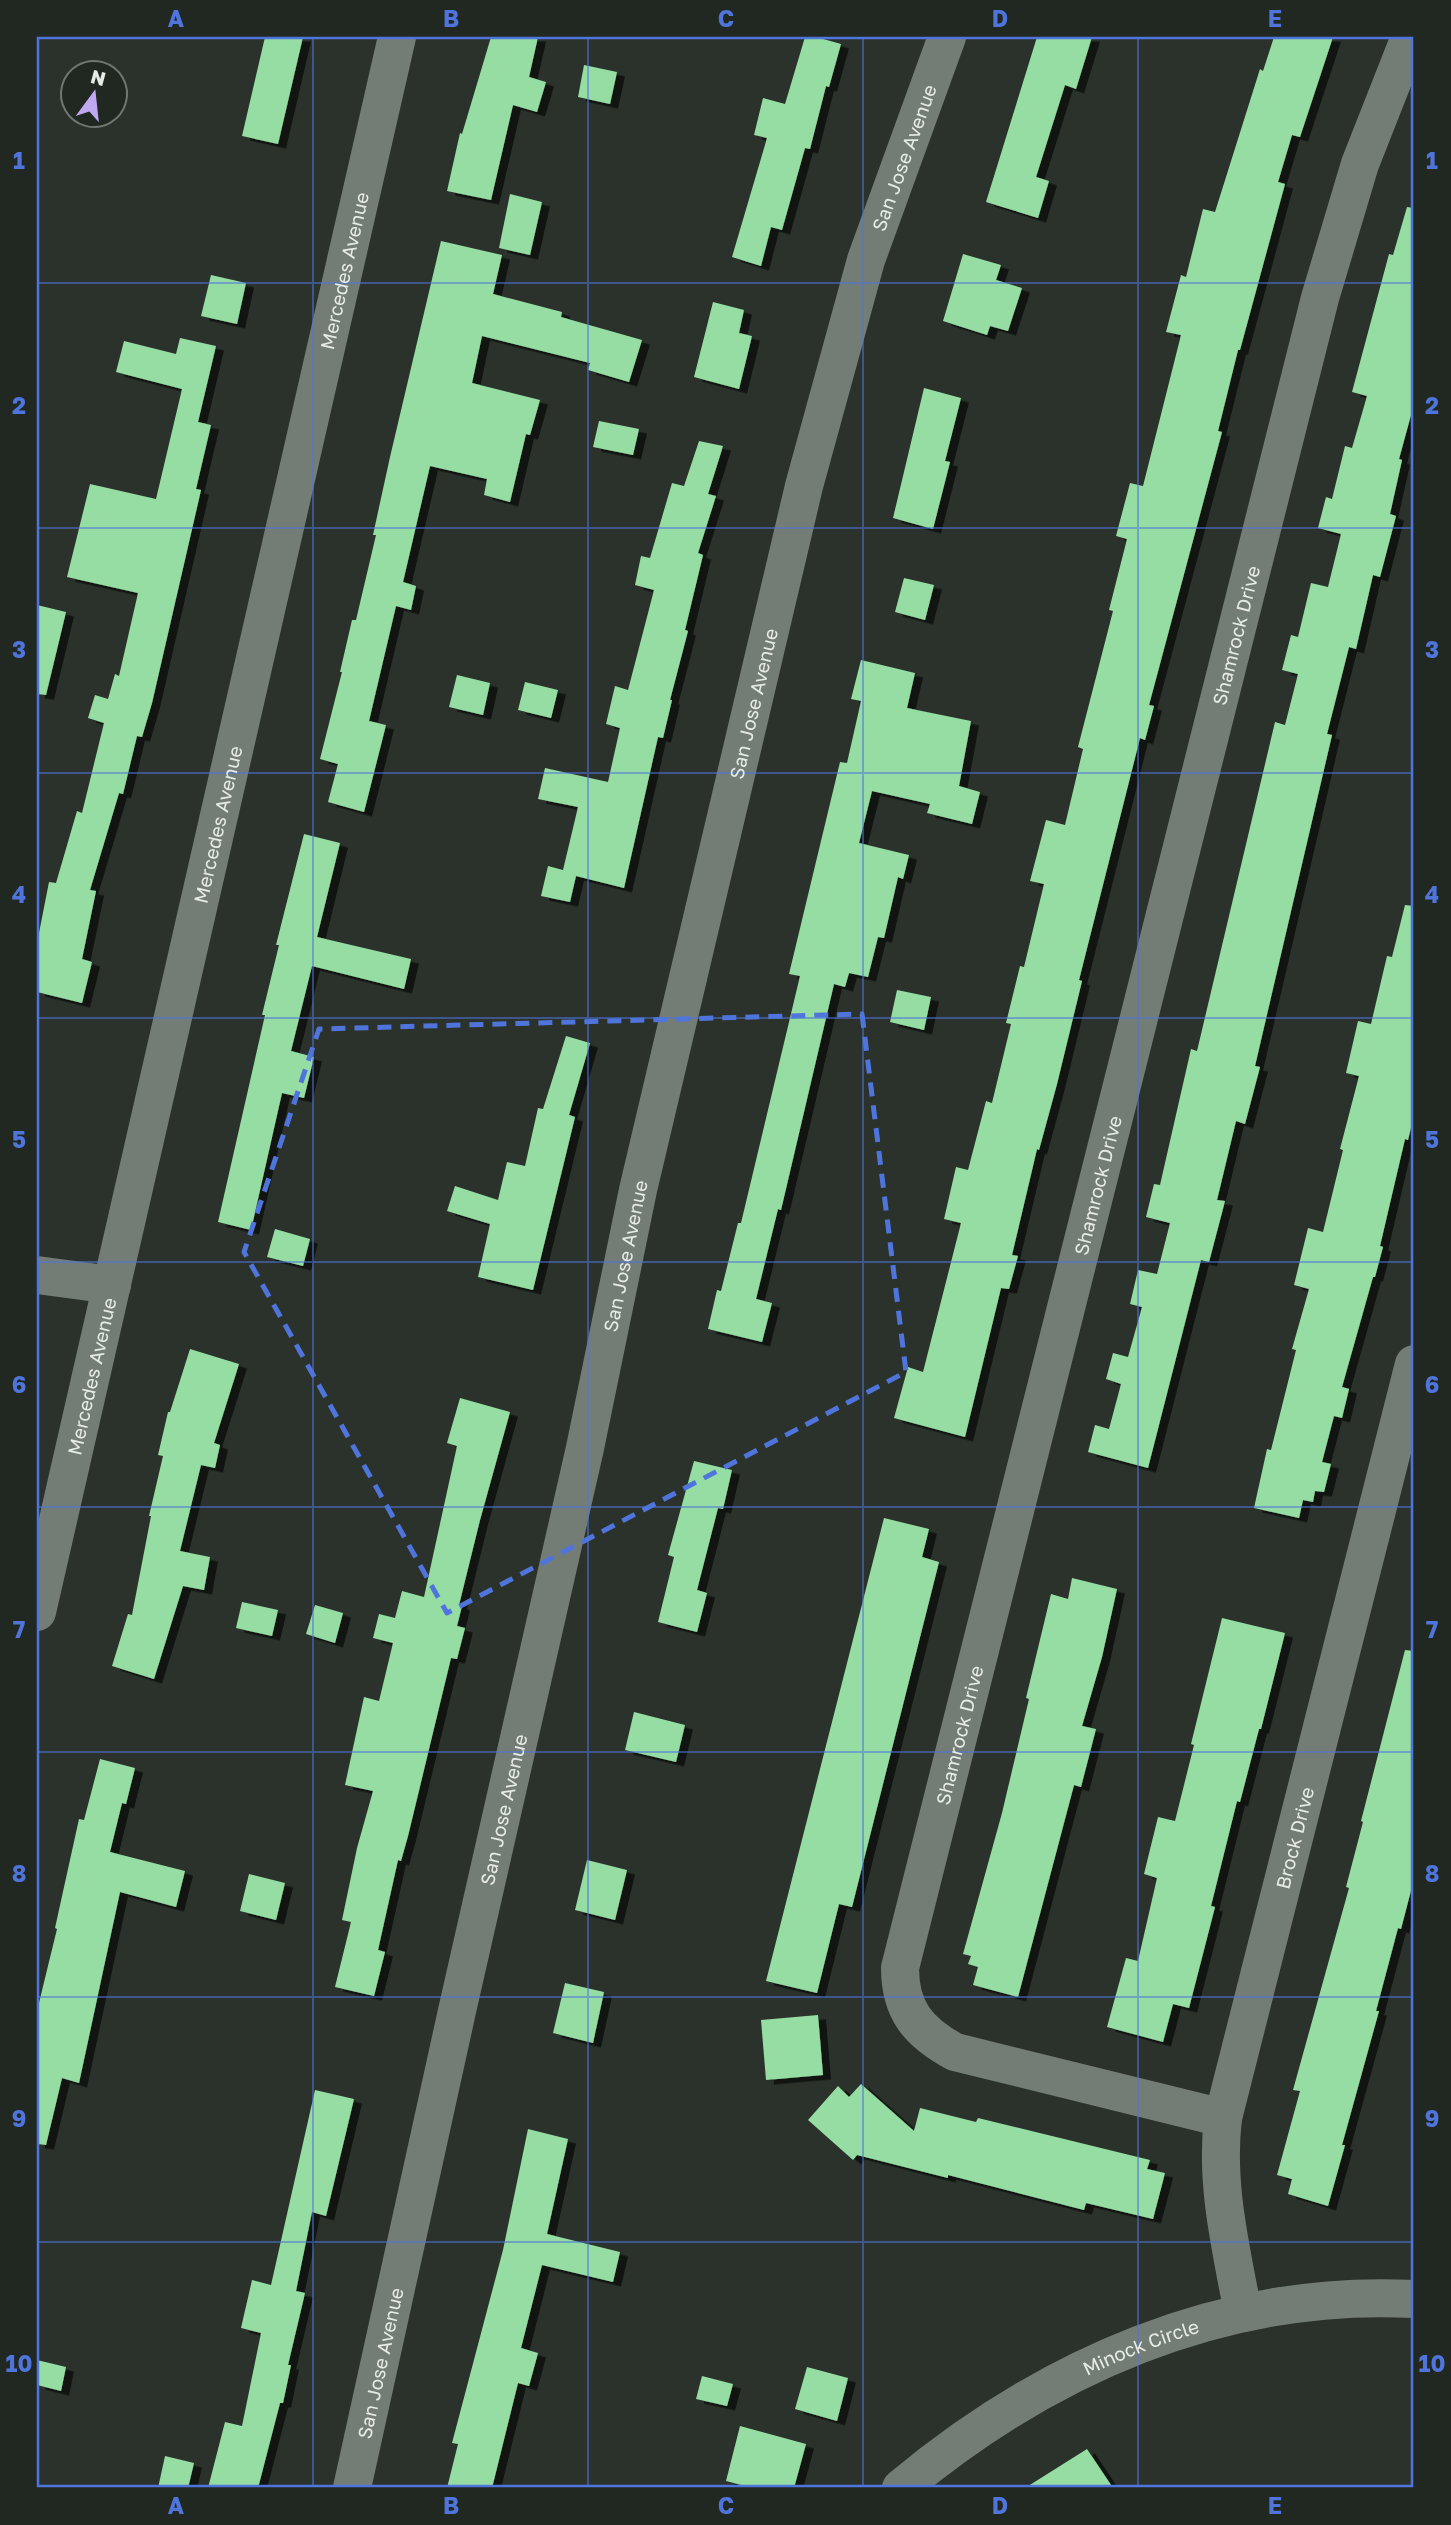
<svg xmlns="http://www.w3.org/2000/svg" width="1451" height="2525" font-family="'Golos Text',sans-serif">
	<style>
		.building { fill: #96dda3; filter: url(#shadow) }
		.lines { fill: none; stroke-linecap: round; stroke-linejoin: round }
		.minor { stroke: #747d75; stroke-width: 38 }
		.marked { fill: none; stroke: #4f75dc; stroke-width: 5; stroke-dasharray: 14 9; stroke-linejoin: round }
		.grid { fill: none; stroke: #4f75dc; stroke-width: 2; stroke-opacity: 0.55 }
		.labels { text-anchor: middle; dominant-baseline: central; stroke-width: 7; stroke-linejoin: round; paint-order: stroke }
		.street-label { font-size: 19px; fill: #e6ebe7; stroke: #212822 }
		.neatline { fill: none; stroke: #4f75dc; stroke-width: 2.5 }
		.grid-label { font-size: 23px; text-anchor: middle; font-weight: bold; fill: #4f75dc }
	</style>
	<defs>
		<filter id="shadow"><feDropShadow dx="8" dy="4.5" stdDeviation="0" flood-color="#0009"/></filter>
	</defs>
	<rect width="100%" height="100%" fill="#2a322b"/>
	<g class="building">
		<path d="M265 37H303L278 144 242 136Z"/>
		<path d="M491 37H538L529 77 546 82 537 112 513 105 491 200 447 191 460 133 462 134Z"/>
		<path d="M805 37H816L841 44 829 87 826 86 810 149 805 148 782 230 771 227 761 266 732 257 767 138 754 135 763 98 785 104Z"/>
		<path d="M1037 37H1092L1076 89 1065 85 1036 177 1049 181 1038 218 986 202Z"/>
		<path d="M1274 37H1333L1300 137 1292 135 1278 182 1285 184 1240 350H1238L1218 431 1222 432 1149 705 1154 706 1145 740 1140 738 1079 980 1082 981 1057 1084 1039 1150 1037 1149 1012 1255 1018 1256 1009 1289 1001 1288 965 1437 894 1418 908 1367 923 1372 961 1223 944 1219 956 1167 968 1170 986 1101 992 1103 1011 1024 1006 1023 1020 966 1024 967 1044 884 1030 881 1046 820 1065 825 1083 749 1078 747 1113 611 1109 610 1127 539 1116 536 1130 483 1143 486 1181 335 1166 332 1181 275 1186 277 1203 209 1215 212 1260 69 1263 71Z"/>
		<path d="M584 65 617 72 610 104 578 97Z"/>
		<path d="M510 194 542 202 530 255 499 248Z"/>
		<path d="M1407 207 1414 208V404L1399 459 1402 460 1390 514 1396 516 1380 577 1373 575 1356 649 1349 647 1327 734 1332 735 1255 1066 1260 1067 1245 1124 1236 1121 1217 1200 1225 1201 1209 1262 1201 1260 1148 1468 1088 1452 1095 1425 1109 1429 1121 1384 1106 1379 1113 1353 1128 1357 1142 1307 1130 1304 1138 1270 1157 1274 1170 1223 1146 1217 1154 1184 1160 1185 1191 1049 1197 1051 1275 722 1285 725 1298 674 1282 670 1291 635 1298 637 1311 583 1328 587 1341 534 1318 528 1326 497 1332 499 1345 446 1352 448 1367 396 1352 392 1389 254 1393 255Z"/>
		<path d="M441 241 502 255 493 294 562 312 561 317 642 340 629 382 588 370 590 363 482 336 472 383 540 400 530 435 526 434 510 502 484 495 487 479 430 466 403 582 416 586 411 610 396 606 369 721 386 725 364 812 328 802 338 764 320 759 342 672H340L352 620H356L376 535H373L390 457Z"/>
		<path d="M963 254 1001 265 996 280 1022 288 1008 331 990 326 987 335 943 321Z"/>
		<path d="M211 275 246 283 237 324 201 316Z"/>
		<path d="M713 302 744 310 739 333 752 336 739 389 694 377Z"/>
		<path d="M180 338 216 346 198 422 211 425 196 489 201 490 152 703 142 737 137 736 123 794 119 793 90 890 96 891 82 959 92 962 82 1003 37 992V943L49 882 56 883 77 811 82 813 104 723 88 718 95 695 108 699 115 674 119 676 138 593 67 577 90 484 156 499 182 389 116 372 124 341 176 354Z"/>
		<path d="M924 388 961 398 945 461 950 462 933 529 893 518Z"/>
		<path d="M599 421 639 429 633 455 593 447Z"/>
		<path d="M699 441 723 446 708 494 716 496 698 553 703 555 685 630 688 631 670 700H672L663 738 658 737 624 888 576 876 570 902 541 896 548 866 563 870 578 807 538 799 545 768 608 782 620 728 606 724 615 686 628 690 654 590 635 585 641 556 650 558 672 483 684 486Z"/>
		<path d="M904 578 934 585 925 620 895 612Z"/>
		<path d="M37 605 66 612 46 695 37 694Z"/>
		<path d="M861 660 915 673 907 708 971 721 959 786 980 792 972 824 927 813 930 804 872 791 859 843 909 855 903 879 898 877 884 938 878 937 868 977 849 973 845 987 834 984 781 1210 778 1209 756 1299 772 1303 762 1342 708 1329 717 1290 721 1291 738 1223H741L800 976 789 974 840 762 847 763 861 701 851 699Z"/>
		<path d="M457 675 490 683 483 715 449 707Z"/>
		<path d="M525 682 558 690 551 718 518 710Z"/>
		<path d="M304 834 340 843 317 937 411 959 404 989 312 966 291 1051 314 1057 304 1098 282 1093 251 1230 218 1222 265 1015H262L279 945H276Z"/>
		<path d="M1405 905 1414 906V1115L1408 1140 1405 1139 1380 1246 1383 1247 1375 1277H1373L1342 1387 1349 1389 1342 1418 1334 1416 1322 1462 1331 1464 1324 1492 1315 1491 1313 1502 1303 1500 1299 1518 1254 1508 1267 1449 1271 1450 1296 1350 1292 1349 1309 1289 1294 1285 1308 1228 1323 1232 1343 1150 1340 1149 1359 1076 1346 1073 1358 1021 1371 1024 1387 956 1392 957Z"/>
		<path d="M897 990 931 997 924 1030 890 1022Z"/>
		<path d="M566 1036 590 1043 569 1115 575 1117 533 1290 478 1277 490 1224 447 1211 455 1186 498 1200 507 1162 525 1166 538 1108 543 1109Z"/>
		<path d="M275 1229 310 1239 303 1266 267 1257Z"/>
		<path d="M190 1349 239 1364 214 1443 220 1445 215 1468 201 1465 180 1551 210 1557 204 1590 183 1586 154 1679 112 1666 128 1614 132 1615 151 1516H149L163 1456 158 1455 168 1412H170Z"/>
		<path d="M460 1398 510 1412 480 1520 459 1605 462 1606 457 1626 465 1628 457 1659 451 1658 408 1836 401 1861 398 1860 378 1950 385 1952 374 1996 335 1987 351 1922 342 1920 357 1848 373 1791 345 1785 364 1697 379 1701 393 1643 373 1638 379 1614 395 1618 402 1591 424 1597 457 1446 447 1443Z"/>
		<path d="M694 1461 732 1470 723 1509 718 1508 697 1590 707 1593 697 1632 658 1622 674 1557 668 1555Z"/>
		<path d="M884 1518 929 1529 922 1557 939 1562 852 1907 839 1904 817 1993 766 1981Z"/>
		<path d="M1072 1578 1117 1589 1102 1657 1082 1726 1096 1729 1081 1787 1074 1785 1018 1997 973 1985 978 1967 968 1964 971 1956 963 1954 1002 1813 1029 1699 1026 1698 1051 1594 1068 1599Z"/>
		<path d="M242 1602 278 1610 272 1636 236 1628Z"/>
		<path d="M315 1605 343 1613 335 1643 306 1634Z"/>
		<path d="M1222 1618 1285 1633 1261 1729H1259L1240 1802 1237 1801 1211 1906 1215 1907 1189 2008 1173 2004 1163 2042 1107 2027 1126 1958 1138 1961 1157 1878 1144 1874 1158 1817 1175 1821 1194 1745 1191 1744Z"/>
		<path d="M1405 1650 1414 1651V1879L1401 1929 1398 1928 1376 2011H1379L1342 2145H1345L1328 2206 1288 2194 1292 2179 1277 2175 1300 2091 1293 2090 1349 1888 1346 1887 1363 1822 1361 1821Z"/>
		<path d="M634 1712 685 1725 676 1762 625 1750Z"/>
		<path d="M100 1759 135 1768 126 1804 122 1803 110 1852 185 1871 176 1907 120 1892 79 2083 62 2078 46 2145 37 2144V2011L57 1929 55 1928 79 1819 84 1820Z"/>
		<path d="M587 1860 627 1870 615 1920 575 1910Z"/>
		<path d="M249 1874 285 1883 276 1920 240 1911Z"/>
		<path d="M565 1983 604 1992 593 2043 553 2033Z"/>
		<path d="M818 2015 823 2075 766 2080 761 2020Z"/>
		<path d="M861 2084 914 2131 920 2108 976 2122 978 2118 1150 2160 1147 2169 1165 2173 1153 2219 1086 2203 1084 2210 948 2175V2178L857 2155 853 2160 808 2120 838 2086 849 2097Z"/>
		<path d="M315 2090 354 2099 326 2216 312 2212 296 2291 305 2293 288 2365H291L283 2403H280L258 2488H208L225 2422 242 2426 261 2333 241 2328 252 2280 271 2285Z"/>
		<path d="M528 2129 568 2139 547 2234 620 2252 613 2282 542 2265 521 2348 538 2353 529 2386 518 2383 492 2488H447L458 2444 452 2443 503 2250Z"/>
		<path d="M37 2360 66 2367 61 2391 37 2385Z"/>
		<path d="M807 2367 848 2378 837 2421 795 2409Z"/>
		<path d="M702 2376 733 2384 727 2406 696 2399Z"/>
		<path d="M740 2426 806 2444 794 2488H753L726 2481Z"/>
		<path d="M1087 2449 1113 2488H1025Z"/>
		<path d="M165 2456 194 2463 188 2488H158Z"/>
	</g>
	<g class="lines">
		<g class="minor">
			<path d="M37 1275 112 1285"/>
			<path id="s1" d="M37 1612 397 37"/>
			<path id="s2" d="M1223 2118 955 2052C918 2032 900 2010 900 1968L1320 298 1360 164 1410 37"/>
			<path id="s3" d="M1243 2313C1231 2248 1215 2184 1223 2118L1414 1364"/>
			<path id="s4" d="M352 2488 457 2011 585 1448 638 1190 804 486 866 260 947 37"/>
			<path id="s5" d="M901 2488C1046 2367 1222 2289 1414 2299"/>
		</g>
	</g>
	<path class="marked" d="M862 1014 906 1372 447 1613 244 1252 319 1029Z"/>
	<path class="grid" d="M313 37V2488M588 37V2488M863 37V2488M1138 37V2488M37 283H1414M37 528H1414M37 773H1414M37 1018H1414M37 1262H1414M37 1507H1414M37 1752H1414M37 1997H1414M37 2242H1414"/>
	<g class="labels">
		<g class="street-label">
			<text stroke="none"><textPath href="#s4" startOffset="2396">San Jose Avenue</textPath></text>
			<text stroke="none"><textPath href="#s1" startOffset="1376">Mercedes Avenue</textPath></text>
			<text stroke="none"><textPath href="#s2" startOffset="1757">Shamrock Drive</textPath></text>
			<text stroke="none"><textPath href="#s4" startOffset="1829">San Jose Avenue</textPath></text>
			<text stroke="none"><textPath href="#s1" startOffset="808">Mercedes Avenue</textPath></text>
			<text stroke="none"><textPath href="#s2" startOffset="1190">Shamrock Drive</textPath></text>
			<text stroke="none"><textPath href="#s4" startOffset="1262">San Jose Avenue</textPath></text>
			<text stroke="none"><textPath href="#s1" startOffset="242">Mercedes Avenue</textPath></text>
			<text stroke="none"><textPath href="#s2" startOffset="623">Shamrock Drive</textPath></text>
			<text stroke="none"><textPath href="#s4" startOffset="695">San Jose Avenue</textPath></text>
			<text stroke="none"><textPath href="#s3" startOffset="486">Brock Drive</textPath></text>
			<text stroke="none"><textPath href="#s5" startOffset="280">Minock Circle</textPath></text>
			<text stroke="none"><textPath href="#s4" startOffset="128">San Jose Avenue</textPath></text>
		</g>
	</g>
	<rect width="1451" height="2525" fill="none" stroke="#212822" stroke-width="77"/>
	<g transform="translate(94 94) rotate(15)"><circle r="33" fill="#212822" stroke="#707671" stroke-width="2"/>
	<path d="M0-5L12 26L0 18L-12 26Z" fill="#c1a8f3"/>
	<text y="-10" font-size="19" font-weight="bold" text-anchor="middle" fill="#e6ebe7">N</text>
	</g>
	<rect x="38" y="38" width="1374" height="2448" class="neatline"/>
	<g class="grid-label">
		<text x="176" y="27">A</text>
		<text x="451" y="27">B</text>
		<text x="726" y="27">C</text>
		<text x="1000" y="27">D</text>
		<text x="1275" y="27">E</text>
		<text x="19" y="169">1</text>
		<text x="1432" y="169">1</text>
		<text x="19" y="414">2</text>
		<text x="1432" y="414">2</text>
		<text x="19" y="658">3</text>
		<text x="1432" y="658">3</text>
		<text x="19" y="903">4</text>
		<text x="1432" y="903">4</text>
		<text x="19" y="1148">5</text>
		<text x="1432" y="1148">5</text>
		<text x="19" y="1393">6</text>
		<text x="1432" y="1393">6</text>
		<text x="19" y="1638">7</text>
		<text x="1432" y="1638">7</text>
		<text x="19" y="1882">8</text>
		<text x="1432" y="1882">8</text>
		<text x="19" y="2127">9</text>
		<text x="1432" y="2127">9</text>
		<text x="19" y="2372">10</text>
		<text x="1432" y="2372">10</text>
		<text x="176" y="2514">A</text>
		<text x="451" y="2514">B</text>
		<text x="726" y="2514">C</text>
		<text x="1000" y="2514">D</text>
		<text x="1275" y="2514">E</text>
	</g>
</svg>
